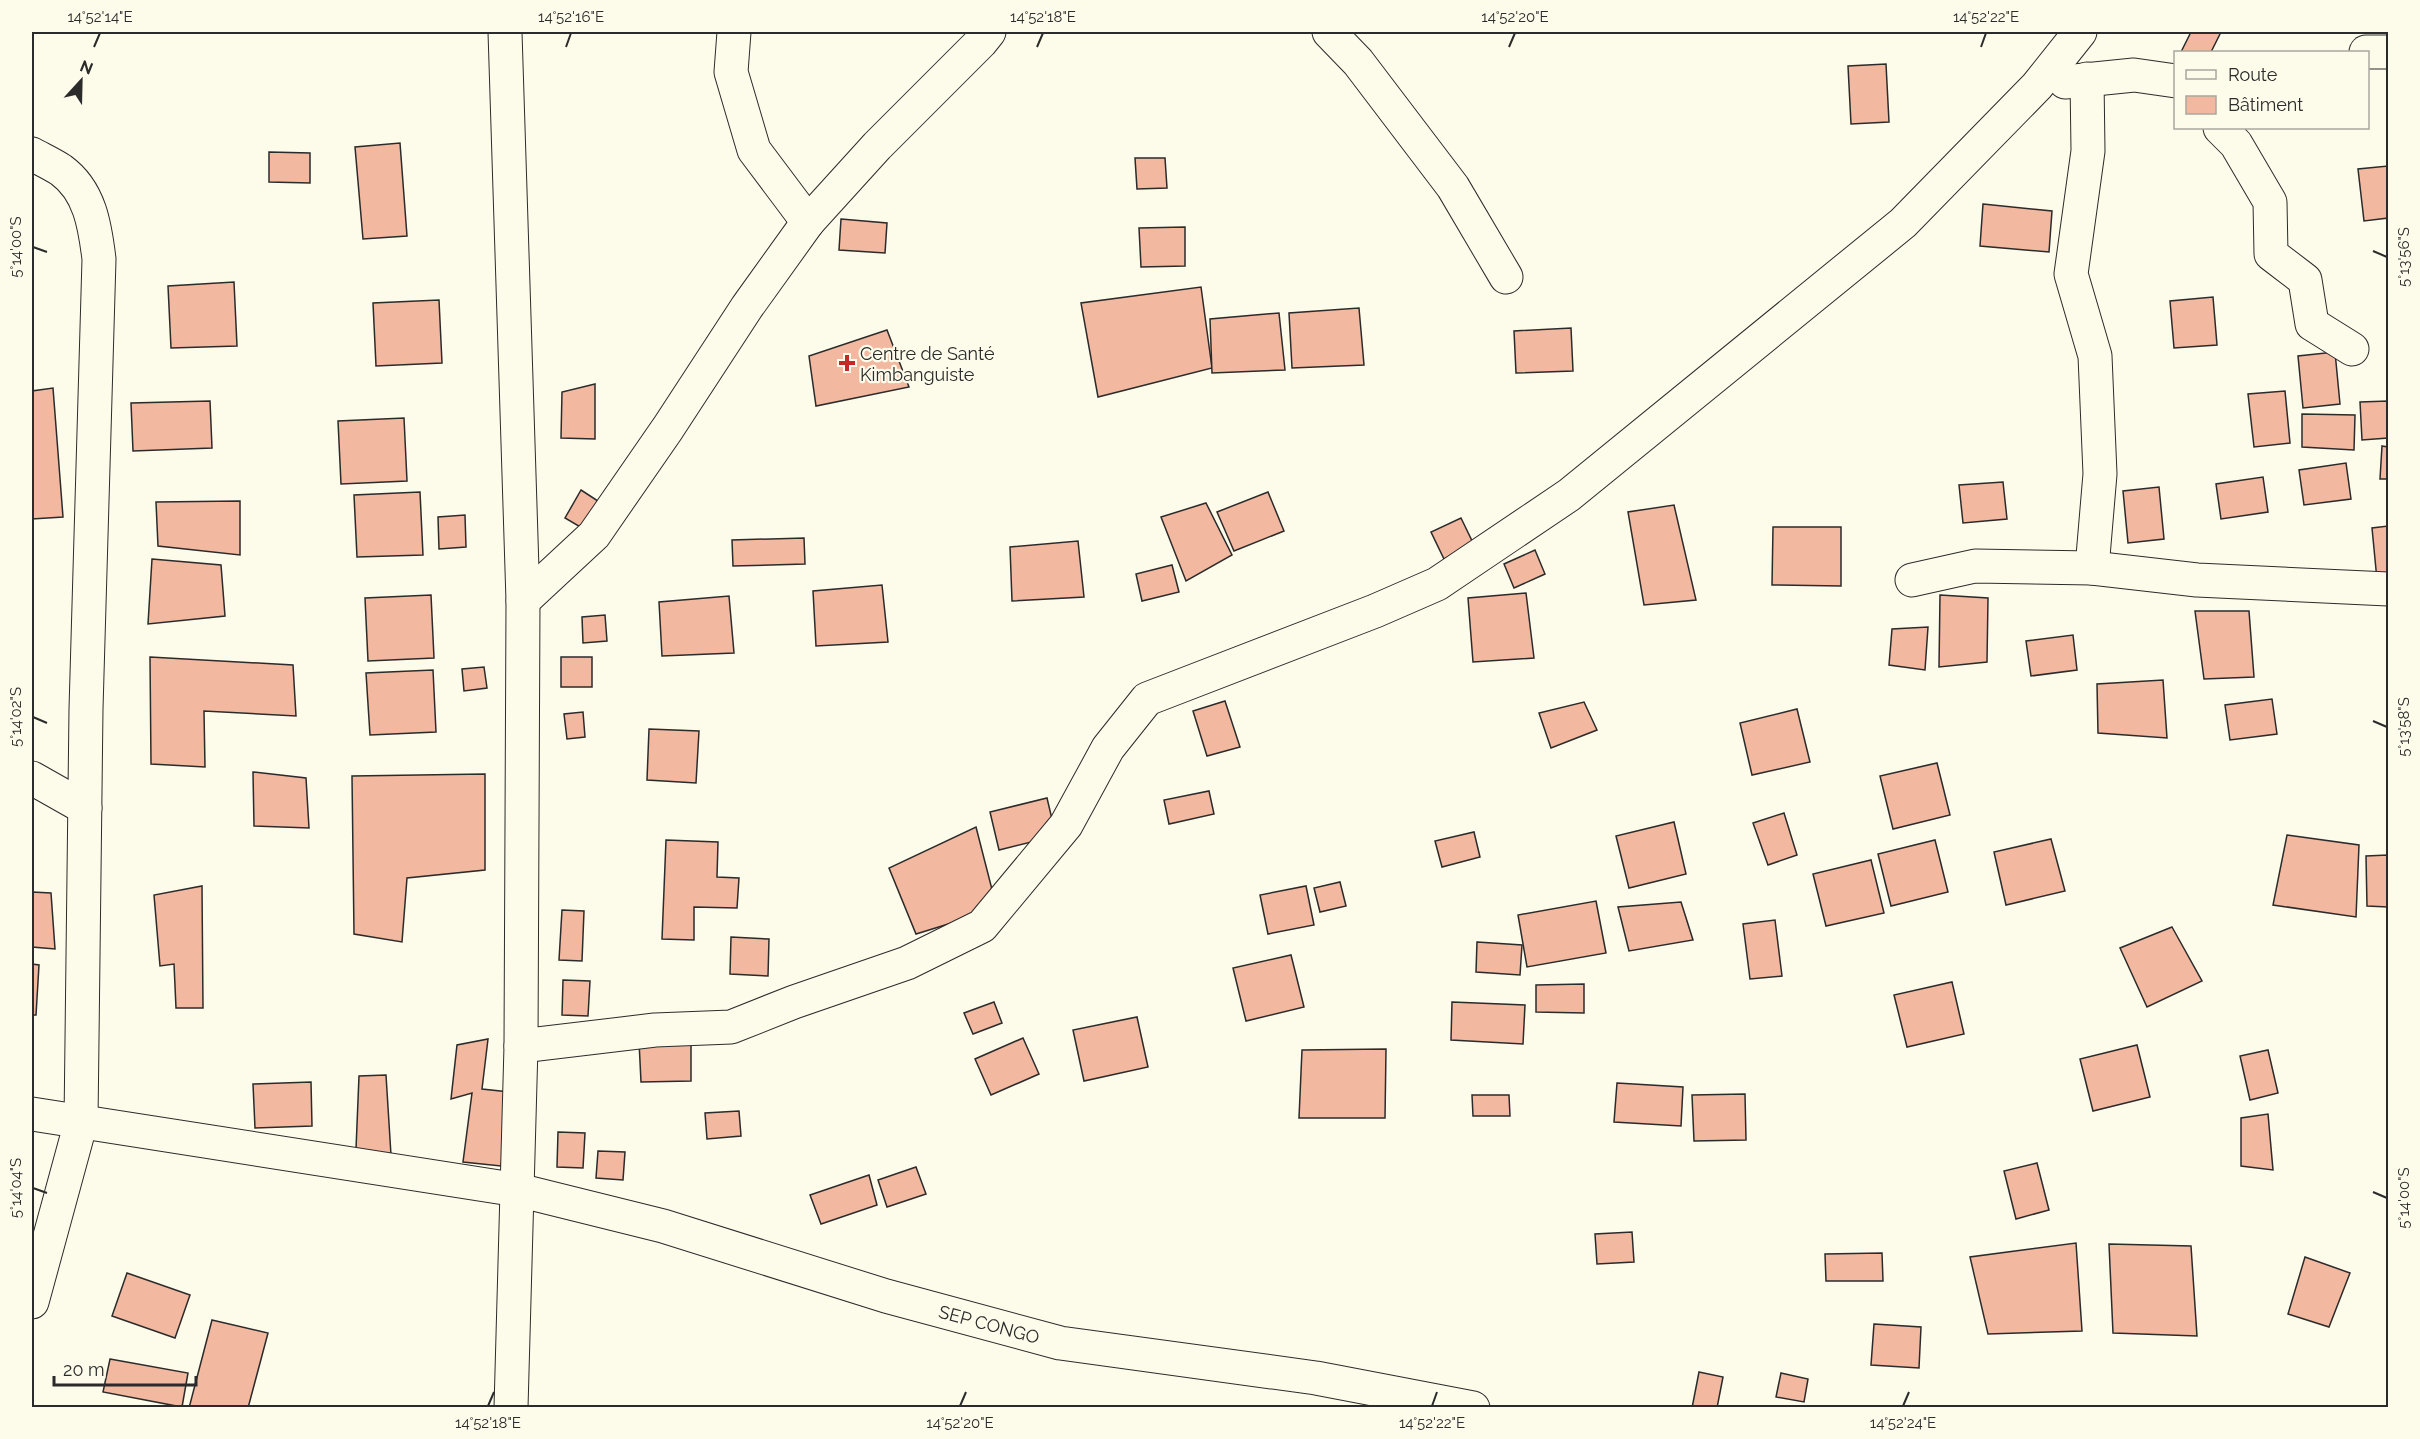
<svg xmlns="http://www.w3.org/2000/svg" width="2420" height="1439" font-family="Raleway,sans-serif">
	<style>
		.building { fill: #f2b8a0; stroke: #2b2b2b; stroke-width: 1.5 }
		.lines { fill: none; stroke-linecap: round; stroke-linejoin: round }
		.minor-casing { stroke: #2b2b2b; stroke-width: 35 }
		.tertiary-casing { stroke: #2b2b2b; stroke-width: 35 }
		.primary-casing { stroke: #2b2b2b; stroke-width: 35 }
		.minor { stroke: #fdfbea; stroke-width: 33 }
		.tertiary { stroke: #fdfbea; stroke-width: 33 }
		.primary { stroke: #fdfbea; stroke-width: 33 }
		.ticks { fill: none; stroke: #2b2b2b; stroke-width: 2 }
		.poi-dot { fill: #c62828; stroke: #fdfbea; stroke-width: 2 }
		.labels { text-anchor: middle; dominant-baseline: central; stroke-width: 4.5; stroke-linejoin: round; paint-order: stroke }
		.poi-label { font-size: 18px; fill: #2b2b2b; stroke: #fdfbea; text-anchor: start }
		.street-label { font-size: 18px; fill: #2b2b2b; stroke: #fdfbea }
		.neatline { fill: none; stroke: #2b2b2b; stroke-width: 2 }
		.ticks-label { font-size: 15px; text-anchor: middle; fill: #2b2b2b }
	</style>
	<rect width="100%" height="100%" fill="#fdfbea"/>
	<g class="building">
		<path d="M2191 32H2221L2211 52H2181Z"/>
		<path d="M1886 64 1889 122 1851 124 1848 66Z"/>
		<path d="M400 143 407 236 363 239 355 147Z"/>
		<path d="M269 152 310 153V183L269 182Z"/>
		<path d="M1135 158H1165L1167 188 1137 189Z"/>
		<path d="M2388 166V218L2364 221 2358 169Z"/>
		<path d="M1983 204 2052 211 2049 252 1980 246Z"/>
		<path d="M841 219 887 223 885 253 839 250Z"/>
		<path d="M1185 227V266L1141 267 1139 228Z"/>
		<path d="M234 282 237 346 171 348 168 286Z"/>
		<path d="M1201 287 1212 368 1098 397 1081 303Z"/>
		<path d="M2213 297 2217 345 2174 348 2170 301Z"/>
		<path d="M439 300 442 363 376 366 373 303Z"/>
		<path d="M1359 308 1364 365 1292 368 1289 313Z"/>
		<path d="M1279 313 1285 370 1212 373 1210 319Z"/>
		<path d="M1571 328 1573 371 1516 373 1514 331Z"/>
		<path d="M887 330 909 387 816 406 809 356Z"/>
		<path d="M2335 352 2340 404 2303 408 2298 356Z"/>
		<path d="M595 384V439L561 438 562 392Z"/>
		<path d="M53 388 63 517 32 519V391Z"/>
		<path d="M2285 391 2290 443 2254 447 2248 394Z"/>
		<path d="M210 401 212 448 133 451 131 403Z"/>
		<path d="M2388 401V438L2362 440 2360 402Z"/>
		<path d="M2302 414 2355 415 2354 450 2302 447Z"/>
		<path d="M404 418 407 481 341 484 338 421Z"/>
		<path d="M2382 446 2388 447V479H2380Z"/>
		<path d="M2346 463 2351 499 2304 505 2299 470Z"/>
		<path d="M2263 477 2268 512 2221 519 2216 484Z"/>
		<path d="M2003 482 2007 519 1963 523 1959 485Z"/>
		<path d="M2159 487 2164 539 2128 543 2123 491Z"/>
		<path d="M581 490 598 501 582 528 565 518Z"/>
		<path d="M420 492 423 555 357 557 354 495Z"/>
		<path d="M1268 492 1284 531 1234 551 1217 512Z"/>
		<path d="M240 501V555L158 546 156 502Z"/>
		<path d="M1206 503 1232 555 1186 581 1161 517Z"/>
		<path d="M1674 505 1696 600 1644 605 1628 512Z"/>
		<path d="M465 515 466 547 439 549 438 517Z"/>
		<path d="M1461 518 1474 545 1444 559 1431 532Z"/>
		<path d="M2388 526V579L2377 580 2372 528Z"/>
		<path d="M1773 527H1841V586L1772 585Z"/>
		<path d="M804 538 805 564 733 566 732 540Z"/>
		<path d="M1078 541 1084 597 1012 601 1010 547Z"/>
		<path d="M1535 550 1545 574 1514 588 1504 564Z"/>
		<path d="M152 559 221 565 225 616 148 624Z"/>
		<path d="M1172 565 1179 592 1142 601 1136 574Z"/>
		<path d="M882 585 888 642 816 646 813 591Z"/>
		<path d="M1526 593 1534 658 1473 662 1468 598Z"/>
		<path d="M431 595 434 658 368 661 365 598Z"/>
		<path d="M1940 595 1988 598 1987 662 1939 667Z"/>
		<path d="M729 596 734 653 662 656 659 602Z"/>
		<path d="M2195 611H2249L2254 677 2204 679Z"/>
		<path d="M605 615 607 641 583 643 582 617Z"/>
		<path d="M1928 627 1925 670 1889 665 1892 629Z"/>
		<path d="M2073 635 2077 670 2031 676 2026 641Z"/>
		<path d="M150 657 293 665 296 716 204 711 205 767 151 764Z"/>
		<rect x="561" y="657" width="31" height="30"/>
		<path d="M484 667 487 688 464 691 462 669Z"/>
		<path d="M433 670 436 732 370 735 366 673Z"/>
		<path d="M2163 680 2167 738 2098 733 2097 684Z"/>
		<path d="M2272 699 2277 734 2230 740 2225 705Z"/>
		<path d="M1225 701 1240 747 1207 756 1193 711Z"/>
		<path d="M1584 702 1597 730 1551 748 1539 713Z"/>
		<path d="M1797 709 1810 762 1752 775 1740 723Z"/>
		<path d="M583 712 585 737 567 739 564 714Z"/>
		<path d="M649 729 699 731 696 783 647 780Z"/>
		<path d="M1937 763 1950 815 1893 829 1880 776Z"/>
		<path d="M253 772 306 778 309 828 254 826Z"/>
		<path d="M485 774V870L407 878 402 942 354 934 352 776Z"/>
		<path d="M1209 791 1214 814 1169 824 1164 800Z"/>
		<path d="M1047 798 1056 836 999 850 990 812Z"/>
		<path d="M1784 813 1797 855 1768 865 1753 823Z"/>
		<path d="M1674 822 1686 874 1629 888 1616 836Z"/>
		<path d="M976 827 997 909 916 934 889 868Z"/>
		<path d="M1474 832 1480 857 1442 867 1435 841Z"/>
		<path d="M2287 835 2359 845 2356 917 2273 905Z"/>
		<path d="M2051 839 2065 891 2006 905 1994 852Z"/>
		<path d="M666 840 718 842 717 877 739 878 737 908 694 907V940L662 939Z"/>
		<path d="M1935 840 1948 892 1891 906 1878 854Z"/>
		<path d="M2388 855V907L2367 906 2366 856Z"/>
		<path d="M1871 860 1884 913 1826 926 1813 874Z"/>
		<path d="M1340 882 1346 906 1320 912 1314 888Z"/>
		<path d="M202 886 203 1008H176L174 964 160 966 154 895Z"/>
		<path d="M1306 886 1314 925 1268 934 1260 895Z"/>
		<path d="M32 892 51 893 55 949 32 947Z"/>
		<path d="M1596 901 1606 953 1527 967 1518 915Z"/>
		<path d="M1681 902 1693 940 1629 951 1618 907Z"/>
		<path d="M562 910 584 911 582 961 559 960Z"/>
		<path d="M1775 920 1782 976 1750 979 1743 924Z"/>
		<path d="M2172 927 2202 981 2147 1007 2120 948Z"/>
		<path d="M731 937 769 939 768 976 730 974Z"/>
		<path d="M1477 942 1522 945 1520 975 1476 972Z"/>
		<path d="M1291 955 1304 1007 1246 1021 1233 968Z"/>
		<path d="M32 964 39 965 36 1015H32Z"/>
		<path d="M563 980 590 981 588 1016 562 1015Z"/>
		<path d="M1952 982 1964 1034 1907 1047 1894 995Z"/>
		<path d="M1584 984V1013L1536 1012V985Z"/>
		<path d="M994 1002 1002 1023 973 1034 964 1013Z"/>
		<path d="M1452 1002 1525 1005 1523 1044 1451 1040Z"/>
		<path d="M1137 1017 1148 1067 1084 1081 1073 1030Z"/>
		<path d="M1023 1038 1039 1074 991 1095 975 1059Z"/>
		<path d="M488 1039 482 1089 510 1092 501 1166 463 1162 472 1093 451 1099 457 1045Z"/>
		<path d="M691 1039V1081L641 1082 639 1041Z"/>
		<path d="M2137 1045 2150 1097 2093 1111 2080 1059Z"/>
		<path d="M1386 1049 1385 1118H1299L1302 1050Z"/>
		<path d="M2268 1050 2278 1093 2250 1100 2240 1056Z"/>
		<path d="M386 1075 391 1155 356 1149 359 1076Z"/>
		<path d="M311 1082 312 1126 255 1128 253 1084Z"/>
		<path d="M1617 1083 1683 1087 1681 1126 1614 1122Z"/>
		<path d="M1745 1094 1746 1140 1694 1141 1692 1095Z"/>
		<path d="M1472 1095H1509L1510 1116H1473Z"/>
		<path d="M739 1111 741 1136 707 1139 705 1113Z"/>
		<path d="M2268 1114 2273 1170 2241 1166V1118Z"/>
		<path d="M558 1132 585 1133 583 1168 557 1167Z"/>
		<path d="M598 1151 625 1152 623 1180 596 1178Z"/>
		<path d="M2037 1163 2049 1210 2016 1219 2004 1171Z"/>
		<path d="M916 1167 926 1194 887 1207 878 1180Z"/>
		<path d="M869 1175 877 1205 821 1224 810 1195Z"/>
		<path d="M1632 1232 1634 1262 1597 1264 1595 1234Z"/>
		<path d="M2076 1243 2082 1331 1988 1334 1970 1257Z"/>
		<path d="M2109 1244 2191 1246 2197 1336 2113 1333Z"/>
		<path d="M1882 1253 1883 1281H1826L1825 1254Z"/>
		<path d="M2305 1257 2350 1273 2329 1327 2288 1314Z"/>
		<path d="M127 1273 190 1295 175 1338 112 1316Z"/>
		<path d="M212 1320 268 1333 248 1408H189Z"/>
		<path d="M1874 1324 1921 1327 1919 1368 1871 1365Z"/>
		<path d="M110 1359 188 1373 182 1407 103 1392Z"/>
		<path d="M1699 1372 1723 1377 1717 1408H1692Z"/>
		<path d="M1781 1373 1808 1379 1804 1402 1776 1397Z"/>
	</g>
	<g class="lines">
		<g class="minor-casing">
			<g id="minor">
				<path d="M734 32 731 72 754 150 808 222"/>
				<path d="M1329 32 1358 62 1453 187 1506 277"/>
				<path d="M2366 52H2388"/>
				<path d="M2065 82 2134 75 2176 81"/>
				<path d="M2220 128 2236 144 2270 202 2271 254 2305 280 2312 324 2352 349"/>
				<path d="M32 154C41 159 52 164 61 170 90 191 95 226 99 259L86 709 81 1122 32 1302"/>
				<path d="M2092 568 2197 580 2388 589"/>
				<path d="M1912 580 1975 566 2092 568 2100 474 2095 356 2071 274 2088 151 2087 79"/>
				<path d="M523 601 594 535 668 428 747 307 808 222 877 146 981 42 989 32"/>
				<path d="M32 778 85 808"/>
				<path d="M521 1046 655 1030 731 1027 794 1002 907 963 982 926 1066 825 1108 748 1147 699 1375 611 1437 584 1569 495 1903 223 2037 86 2080 32"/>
			</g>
		</g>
		<g class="tertiary-casing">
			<g id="tertiary">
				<path id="s1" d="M32 1114 518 1190 663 1226 886 1296 1060 1343 1316 1378 1473 1408"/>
			</g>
		</g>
		<g class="primary-casing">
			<path id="primary" d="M505 32 523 601 521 1046 511 1408"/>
		</g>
		<use href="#minor" class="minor"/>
		<use href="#tertiary" class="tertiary"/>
		<use href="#primary" class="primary"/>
	</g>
	<path class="ticks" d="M94 47 100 33M566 47 571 33M1037 47 1043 33M1509 47 1515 33M1981 47 1986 33M33 247 47 252M2373 251 2387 257M33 717 47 723M2373 721 2387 727M33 1188 47 1193M2373 1192 2387 1198M488 1406 494 1392M960 1406 966 1392M1432 1406 1437 1392M1903 1406 1909 1392"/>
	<path class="poi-dot" d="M844 354h6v6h6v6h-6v6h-6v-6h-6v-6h6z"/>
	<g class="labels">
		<g class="poi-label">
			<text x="860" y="353">Centre de Santé<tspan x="860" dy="21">Kimbanguiste</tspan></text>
		</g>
		<g class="street-label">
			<text stroke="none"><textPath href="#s1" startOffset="982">SEP CONGO</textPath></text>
		</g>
	</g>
	<rect width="2420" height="1439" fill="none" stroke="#fdfbea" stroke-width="66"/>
	<rect x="2174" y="51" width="195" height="78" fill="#fdfbea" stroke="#a9a89e" stroke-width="1.5"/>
	<rect x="2186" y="70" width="30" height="9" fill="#fdfbea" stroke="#a9a89e" stroke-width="1.5"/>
	<text x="2228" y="81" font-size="18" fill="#2b2b2b">Route</text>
	<rect x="2186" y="96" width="30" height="18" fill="#f2b8a0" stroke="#a9a89e" stroke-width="1.5"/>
	<text x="2228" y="111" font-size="18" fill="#2b2b2b">Bâtiment</text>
	<g transform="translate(81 81) rotate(22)" stroke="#fdfbea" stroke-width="4.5" paint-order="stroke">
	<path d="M0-4.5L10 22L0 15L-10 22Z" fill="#2b2b2b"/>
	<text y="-9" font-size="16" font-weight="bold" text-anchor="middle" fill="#2b2b2b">N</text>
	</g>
	<path d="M54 1376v9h142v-9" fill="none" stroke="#2b2b2b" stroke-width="3"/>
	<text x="63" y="1376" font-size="18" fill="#2b2b2b" stroke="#fdfbea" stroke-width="4.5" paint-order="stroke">20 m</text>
	<rect x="33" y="33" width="2354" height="1373" class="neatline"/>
	<g class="ticks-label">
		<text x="100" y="22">14°52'14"E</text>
		<text x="571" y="22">14°52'16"E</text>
		<text x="1043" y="22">14°52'18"E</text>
		<text x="1515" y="22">14°52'20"E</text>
		<text x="1986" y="22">14°52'22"E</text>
		<text transform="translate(16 247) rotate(-90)" y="5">5°14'00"S</text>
		<text transform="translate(2404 257) rotate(-90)" y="5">5°13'56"S</text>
		<text transform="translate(16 717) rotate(-90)" y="5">5°14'02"S</text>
		<text transform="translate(2404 727) rotate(-90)" y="5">5°13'58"S</text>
		<text transform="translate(16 1188) rotate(-90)" y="5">5°14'04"S</text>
		<text transform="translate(2404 1198) rotate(-90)" y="5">5°14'00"S</text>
		<text x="488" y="1428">14°52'18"E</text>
		<text x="960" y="1428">14°52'20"E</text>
		<text x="1432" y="1428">14°52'22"E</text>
		<text x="1903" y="1428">14°52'24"E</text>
	</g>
</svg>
